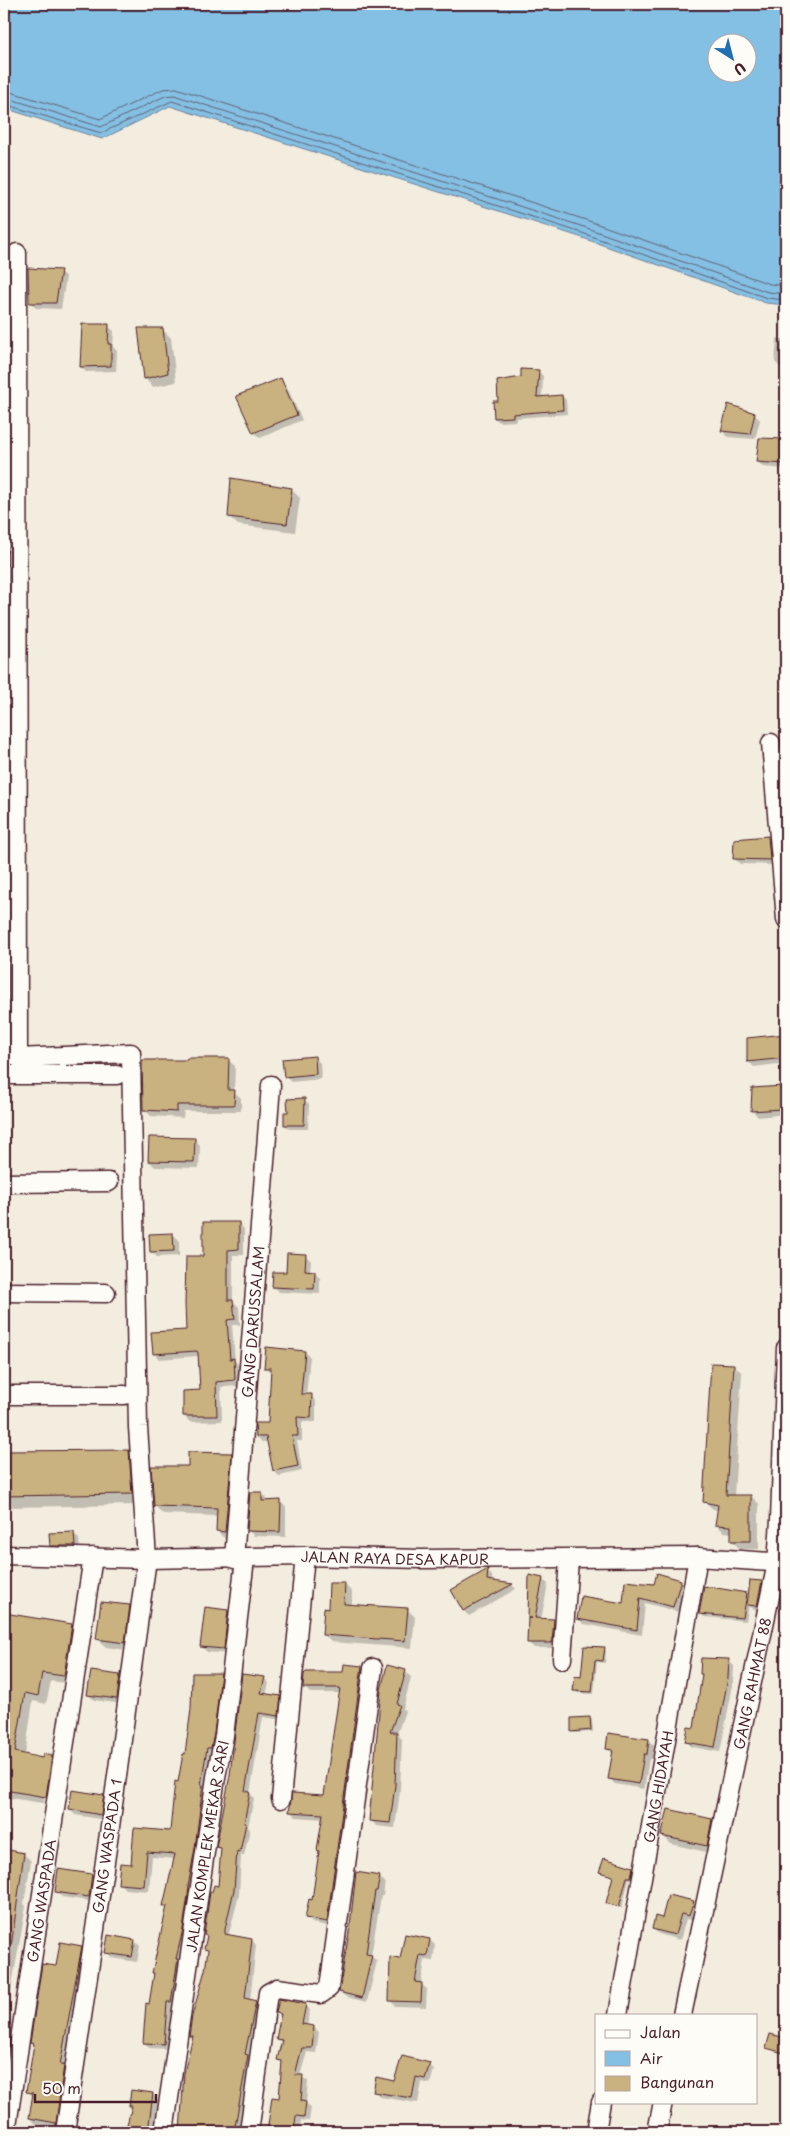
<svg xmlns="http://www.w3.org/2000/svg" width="790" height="2136" font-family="'Playpen Sans',sans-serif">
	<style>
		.water { fill: #84c0e3; stroke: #6d8099; fill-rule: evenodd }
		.shadow { fill: #0003; fill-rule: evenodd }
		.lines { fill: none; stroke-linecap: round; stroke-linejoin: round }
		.shore { stroke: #615f75; stroke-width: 1 }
		.building { fill: #c9b180; stroke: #4a1f2b }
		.minor-casing { stroke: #4a1f2b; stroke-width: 21 }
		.minor { stroke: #fdfcf7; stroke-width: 18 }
		.labels { text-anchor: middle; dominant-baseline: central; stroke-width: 4; stroke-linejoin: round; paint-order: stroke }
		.street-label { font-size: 14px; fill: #4a1f2b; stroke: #fdfcf7 }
	</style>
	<rect width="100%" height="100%" fill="#f3eddf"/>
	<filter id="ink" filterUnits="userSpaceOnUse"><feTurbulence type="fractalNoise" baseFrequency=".02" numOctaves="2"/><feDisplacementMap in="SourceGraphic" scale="10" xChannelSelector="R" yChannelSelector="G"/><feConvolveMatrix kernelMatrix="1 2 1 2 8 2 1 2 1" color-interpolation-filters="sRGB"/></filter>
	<g filter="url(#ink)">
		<path class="water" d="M4 4H786V305L766 303 580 237 170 106 102 139 4 108ZM718 42H748V72H718Z"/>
		<g class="shadow">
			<path d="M60 272 66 277 61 309 36 308 31 303Z"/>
			<path d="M108 326 114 331 113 347 117 351 116 371 86 372 81 367Z"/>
			<path d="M139 329H162L171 338 176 382 153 387 145 379Z"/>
			<path d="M777 338 786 340V368H781L775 362Z"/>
			<path d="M538 371 543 376 542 398 562 396 566 400 567 414 517 418V421L499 422 495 418 499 403 522 378Z"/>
			<path d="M280 379 286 385 302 420 260 438 254 433 237 397Z"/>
			<path d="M754 414 760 420 755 439 728 437 723 431Z"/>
			<path d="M760 439 786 440V469L763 467 758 462Z"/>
			<path d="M291 489 300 498 295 532 238 525 229 517Z"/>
			<path d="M768 838 773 843 775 865 740 864 735 859Z"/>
			<path d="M786 1035V1063L754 1067 748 1061V1039Z"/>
			<path d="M314 1057 320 1063 321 1079 291 1082 285 1076Z"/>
			<path d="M228 1060 235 1066 234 1092 241 1098V1111H184L183 1118 151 1116 144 1109Z"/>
			<path d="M783 1087 786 1090V1114L758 1117 753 1111V1089Z"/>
			<path d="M304 1100 309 1104 308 1129H289L285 1124 289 1113Z"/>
			<path d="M194 1139 200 1145 199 1168 155 1167 149 1161Z"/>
			<path d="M239 1223 244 1229V1255H233V1301L239 1307 240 1325H232L235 1361 239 1365 240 1386 221 1387 222 1421 190 1422 184 1416 202 1392 198 1356 159 1359 154 1353 188 1331 204 1257Z"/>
			<path d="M173 1234 179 1240V1256L157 1257 151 1252Z"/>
			<path d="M305 1255 311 1261 310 1272H315L320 1278V1294L279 1292 273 1287Z"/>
			<path d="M305 1352 310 1357 306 1396H311L316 1401V1422H302V1441H297L302 1471 279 1476 274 1471 268 1442H262L257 1437 269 1424 272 1373 265 1367Z"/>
			<path d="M734 1365 742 1373 734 1496H751L759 1504V1549H740L732 1541V1533L724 1532 716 1525 719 1511 713 1509 704 1501Z"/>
			<path d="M128 1451 140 1463 143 1505 4 1507V1452Z"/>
			<path d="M231 1454 239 1462 233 1539H225L217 1531 218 1516 163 1514 155 1506 189 1467Z"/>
			<path d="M262 1493 267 1498V1502H280L286 1507V1537L254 1536 248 1530Z"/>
			<path d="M74 1534 79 1539 80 1551H56L51 1545Z"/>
			<path d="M487 1571 492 1576V1582L512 1585 516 1589 469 1616 464 1611Z"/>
			<path d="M658 1575 681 1581 686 1587 679 1612 645 1603 642 1635 584 1624 578 1619 624 1604 655 1585Z"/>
			<path d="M542 1579 548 1584 541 1620H554L559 1625 558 1648H534L528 1642Z"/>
			<path d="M762 1582 767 1588 762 1611 754 1610 749 1605 746 1621 704 1617 700 1613 746 1595 749 1598Z"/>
			<path d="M345 1585 352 1592V1605L407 1609 415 1617 412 1648 331 1642 324 1635 329 1610Z"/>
			<path d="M129 1606 138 1615 133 1651 106 1647 97 1639Z"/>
			<path d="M228 1611 233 1617 229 1654 207 1652 201 1646Z"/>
			<path d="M4 1614 72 1625 81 1634 73 1684 51 1681 46 1704 33 1701 25 1755 43 1760 51 1758 61 1767 55 1805 4 1797ZM49 1766H52L46 1803H44Z"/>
			<path d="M585 1647 604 1649 606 1651 605 1663 597 1662 594 1694 577 1693 575 1690 582 1678Z"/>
			<path d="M728 1660 734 1666 733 1685 720 1752 692 1747 687 1742 695 1729Z"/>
			<path d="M362 1667 367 1672 333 1927 312 1923 307 1917 313 1901 320 1852 318 1850 324 1819 296 1817 290 1811 325 1797 341 1693H310L304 1687Z"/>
			<path d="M405 1671 411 1677 403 1709 405 1711 397 1734 402 1739 400 1791 395 1828 376 1826 371 1820 382 1690Z"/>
			<path d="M220 1675 226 1680 176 2007 172 2006 169 2049 149 2048 144 2043 168 1908 165 1905 175 1859 152 1857 149 1891 125 1889 119 1883 132 1865 135 1829 171 1832 179 1783 186 1756Z"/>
			<path d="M243 1675 264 1678 269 1683 266 1695 280 1697 285 1702 283 1720 263 1717 250 1793 254 1798 248 1827 250 1829 244 1856 241 1855 239 1895 229 1934V1936L252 1940 256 1945 250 2001 256 2002 260 2006 239 2132H176L177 2126 182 2127 194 2039 190 2035 209 1952 206 1949 208 1937 205 1934 219 1887 222 1851 218 1846 231 1776Z"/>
			<path d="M120 1676 125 1682 122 1704 94 1700 89 1695Z"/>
			<path d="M590 1718 592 1720 593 1732 575 1733 573 1731Z"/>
			<path d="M648 1740 654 1746 652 1759H649L644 1789 615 1784 610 1779 613 1754 607 1748Z"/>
			<path d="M103 1796 109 1802 106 1820 75 1815 70 1809Z"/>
			<path d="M712 1821 720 1829 715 1854 671 1844 663 1836Z"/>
			<path d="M4 1850 24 1854 31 1861 24 1904 26 1906 9 2002 11 2005 4 2054Z"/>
			<path d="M632 1868 635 1871 633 1879H629L622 1908 610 1905 607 1903 614 1877 601 1872Z"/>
			<path d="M92 1875 97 1881 94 1902 62 1897 56 1891Z"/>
			<path d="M379 1877 385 1882 383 1896H381L371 1956 377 1961 367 2002 346 1997 340 1992Z"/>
			<path d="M693 1903 699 1908 695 1921 686 1919 680 1940 659 1934 653 1929 663 1919Z"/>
			<path d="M430 1940 435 1945 433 1961 425 1960 421 1984 427 1989 426 2007 395 2006 390 2000 401 1960Z"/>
			<path d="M134 1941 140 1946 137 1962 112 1958 107 1952Z"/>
			<path d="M81 1947 89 1955 63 2129 37 2125 30 2118 33 2097 28 2091 35 2046 31 2043Z"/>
			<path d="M306 2005 310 2010 307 2026 314 2027 319 2032 316 2053 307 2052 300 2076 308 2081 306 2103 311 2108 309 2121 301 2120 299 2132H267L273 2098 280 2099 283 2064 278 2059 283 2044 277 2039 282 2017 277 2013Z"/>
			<path d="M771 2035 786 2039V2055L767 2048Z"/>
			<path d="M429 2065 434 2070 430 2084 422 2082 418 2103 380 2097 375 2091Z"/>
			<path d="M153 2094 158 2100 154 2132H127L133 2108 130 2105Z"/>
			<path d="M370 2125 409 2132H368Z"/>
		</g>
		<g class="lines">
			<g class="shore">
				<path d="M4 90 100 119 163 89 176 88 586 220 770 284 786 286"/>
				<path d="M4 97 101 127 165 96 174 95 584 227 768 292 786 294"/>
				<path d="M4 104 101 133 172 101 582 233 767 298 786 300"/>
			</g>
		</g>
		<g class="building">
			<path d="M28 268 61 270 56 303H29Z"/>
			<path d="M82 324H109L108 344H111V366L80 367Z"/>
			<path d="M138 328H163L168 373 144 379Z"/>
			<path d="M521 369 539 370 537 397 562 395 563 410 513 414V417L494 418 493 401H498L497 381 521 377Z"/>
			<path d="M281 378 297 415 253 433 236 396Z"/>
			<path d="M728 404 755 413 750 434 721 431Z"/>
			<path d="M759 438 786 439V464L756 462Z"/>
			<path d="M231 478 292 488 287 524 228 517Z"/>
			<path d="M768 836 770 860 733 859 734 839Z"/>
			<path d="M786 1034V1058L747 1062V1038Z"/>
			<path d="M315 1056 316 1074 284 1077 282 1059Z"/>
			<path d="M187 1058H229L228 1090H235L234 1105H177V1112L143 1110 142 1060H187Z"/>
			<path d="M783 1086 782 1109 751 1111 752 1088Z"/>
			<path d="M305 1098 304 1125H284V1112H288L287 1099Z"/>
			<path d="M149 1137 195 1138 194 1162 148 1161Z"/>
			<path d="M203 1222H239V1249L228 1250V1300H233L235 1319 227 1320 230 1359 234 1358 235 1380 216 1382 217 1416H183V1391L200 1390 198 1353 197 1351 153 1354 151 1332 186 1330 185 1304 186 1256H203Z"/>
			<path d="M173 1233 174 1251 150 1252 149 1234Z"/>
			<path d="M287 1253 306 1254 305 1270 315 1271 314 1289 272 1287 273 1272H286Z"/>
			<path d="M266 1347 305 1351 301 1394H312L311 1418 297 1417 298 1436H292L298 1466 273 1471 266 1437H256L255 1423H268L271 1368H264Z"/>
			<path d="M711 1363 734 1364 726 1495H751V1541H731V1526L715 1525 718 1505 703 1502Z"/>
			<path d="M129 1450 132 1494 4 1496V1451Z"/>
			<path d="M188 1452 232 1453 225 1532 216 1531 217 1508 154 1506 151 1466H188Z"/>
			<path d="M250 1492H262V1501L281 1500 280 1532 247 1531Z"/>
			<path d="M74 1532 75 1546H50L49 1533Z"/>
			<path d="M488 1569 487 1580 513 1584 463 1611 451 1590Z"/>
			<path d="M657 1573 681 1580 673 1607 640 1598 637 1630 577 1619 581 1596 623 1603 625 1581 654 1584Z"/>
			<path d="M529 1575 543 1578 535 1618 554 1619 552 1643H527L528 1618H532H528Z"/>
			<path d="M750 1580 762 1581 757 1606 747 1605Z"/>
			<path d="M329 1583H345L344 1604 408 1608 405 1641 322 1635 324 1608 328 1609Z"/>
			<path d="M704 1586 747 1593 743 1618 699 1614Z"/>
			<path d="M101 1602 130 1605 125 1643 96 1639Z"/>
			<path d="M205 1607 228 1610 224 1649 200 1647Z"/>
			<path d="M4 1613 72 1624 64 1676 42 1673 38 1696 25 1693 15 1752 42 1758 43 1754 52 1756 46 1797 4 1790Z"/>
			<path d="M584 1646 605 1647 603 1661 595 1660 592 1692 573 1691 575 1676 581 1677Z"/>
			<path d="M701 1658 729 1659 728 1678 715 1747 685 1742 688 1727 694 1728 702 1674H700Z"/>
			<path d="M344 1664 362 1666 327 1922 305 1918 309 1899 312 1900 319 1851 317 1850 323 1814 289 1812 292 1793 324 1795 340 1688H303L304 1674 306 1672H343Z"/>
			<path d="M387 1665 406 1670 397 1704 400 1705 390 1732H397L395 1785 390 1823 369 1821 381 1690Z"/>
			<path d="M91 1671 120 1675 117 1699 87 1695Z"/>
			<path d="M192 1673H221L214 1734 211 1748H207L201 1785H203L195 1848 188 1887 189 1888 183 1929 176 1959H178L171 2002H167L164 2044 143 2043 146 2003 149 2004 154 1973H152L167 1906H163L175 1854 147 1852 144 1886 118 1884 120 1863 131 1864 134 1828 170 1831 175 1781 178 1782 183 1754H185L191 1709Z"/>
			<path d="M242 1674 265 1677 261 1693 281 1696 279 1716 259 1713 245 1791 250 1792 244 1823H246L240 1852 237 1851 234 1890 225 1929V1934L252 1939 245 1998 256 2001 245 2054 248 2055 234 2132H180L184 2073 193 2036H189L192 2016 205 1970 208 1950 204 1949 207 1936 204 1935 210 1892H212L214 1885 218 1886 221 1848 216 1847 230 1775Z"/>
			<path d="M590 1717 591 1730 571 1732V1718Z"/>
			<path d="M608 1733 649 1739 647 1754H644L639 1784 608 1779 613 1750 606 1749Z"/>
			<path d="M72 1790 104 1795 101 1815 69 1809Z"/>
			<path d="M668 1809 712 1819 707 1846 661 1836Z"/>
			<path d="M4 1849 24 1853 11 1947 4 1946Z"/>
			<path d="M604 1858 633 1867 631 1877H627L619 1907 606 1903 613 1876 599 1872Z"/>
			<path d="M58 1869 92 1874 89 1897 55 1892Z"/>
			<path d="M356 1872 380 1876 377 1891H375L366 1954 372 1955 362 1998 339 1992 350 1926Z"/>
			<path d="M668 1895 694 1901 689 1916 681 1914 675 1935 652 1929 655 1916 662 1918Z"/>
			<path d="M405 1934 430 1939 427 1956 420 1955 415 1982 422 1983 421 2002 389 2001 390 1957 400 1959Z"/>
			<path d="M108 1935 135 1940 132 1957 105 1953Z"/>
			<path d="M60 1942 82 1946 60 2065H64L56 2123 29 2118 33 2093 26 2092 34 2044 30 2043 42 1964 56 1966Z"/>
			<path d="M279 1999 306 2004 302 2024 314 2026 312 2048H302L295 2075H303L301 2101 306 2102 304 2117 296 2116 294 2132H267L272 2097 279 2098 282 2061 277 2060 282 2040 276 2039 281 2014 276 2013Z"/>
			<path d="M770 2034 786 2038 784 2053 766 2048Z"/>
			<path d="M402 2056 430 2063 425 2079 416 2077 412 2098 373 2092 376 2077 394 2081Z"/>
			<path d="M131 2090 153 2093 148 2132H125L132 2106H129Z"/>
		</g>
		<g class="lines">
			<g class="minor-casing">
				<g id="minor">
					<path d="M17 253 18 1058 131 1053 138 1427 147 1559 107 1848 65 2132"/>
					<path d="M771 743 786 919"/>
					<path d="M4 1075H117"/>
					<path d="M4 1183 109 1182"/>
					<path d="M4 1292 106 1293"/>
					<path d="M4 1395H125"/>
					<path id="s1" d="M4 1555 147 1559 305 1556 421 1559 698 1557 786 1563"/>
					<path id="s2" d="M234 1559 271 1085"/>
					<path d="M562 1659 569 1559"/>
					<path d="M281 1799 305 1556"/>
					<path id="s3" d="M618 2015 698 1557"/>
					<path id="s4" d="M682 2015 777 1563 780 1520 786 1348"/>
					<path id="s5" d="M6 2132 93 1557"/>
					<path id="s6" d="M164 2132 216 1777 224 1736 245 1559"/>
					<path d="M249 2132 268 1993 277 1988 321 1994 329 1988 373 1668"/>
					<path d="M596 2132 601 2102"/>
					<path d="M657 2132 663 2102"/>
				</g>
			</g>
			<use href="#minor" class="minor"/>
		</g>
	</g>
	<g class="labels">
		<g class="street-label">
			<text stroke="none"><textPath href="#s2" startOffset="238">GANG DARUSSALAM</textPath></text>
			<text stroke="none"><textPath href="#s1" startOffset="391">JALAN RAYA DESA KAPUR</textPath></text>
			<text stroke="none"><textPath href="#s4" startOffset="339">GANG RAHMAT 88</textPath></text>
			<text stroke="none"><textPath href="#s3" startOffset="232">GANG HIDAYAH</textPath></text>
			<text transform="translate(107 1846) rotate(-82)">GANG WASPADA 1</text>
			<text stroke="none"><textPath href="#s6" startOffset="289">JALAN KOMPLEK MEKAR SARI</textPath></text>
			<text stroke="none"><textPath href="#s5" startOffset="234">GANG WASPADA</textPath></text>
		</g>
	</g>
	<rect width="790" height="2136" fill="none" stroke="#fdfcf7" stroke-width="20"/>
	<rect x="10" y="10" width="770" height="2116" fill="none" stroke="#4a1f2b" stroke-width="2" filter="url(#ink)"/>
	<rect x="595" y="2014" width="162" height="90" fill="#fdfcf7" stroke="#b5a4a5"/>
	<rect x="605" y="2030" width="25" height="8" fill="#fdfcf7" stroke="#b5a4a5"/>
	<text x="640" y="2038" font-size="15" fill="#4a1f2b">Jalan</text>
	<rect x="605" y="2051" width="25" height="15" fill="#84c0e3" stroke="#b5a4a5"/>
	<text x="640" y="2064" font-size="15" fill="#4a1f2b">Air</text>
	<rect x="605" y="2076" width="25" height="15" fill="#c9b180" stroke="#b5a4a5"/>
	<text x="640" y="2088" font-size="15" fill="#4a1f2b">Bangunan</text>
	<g transform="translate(732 58) rotate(144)"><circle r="24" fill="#fdfcf7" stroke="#b5a4a5"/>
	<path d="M0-4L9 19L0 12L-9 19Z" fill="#1f6fb2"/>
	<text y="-8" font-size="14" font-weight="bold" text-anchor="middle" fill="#4a1f2b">U</text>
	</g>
	<path d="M35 2094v8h121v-8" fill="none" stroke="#4a1f2b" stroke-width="2.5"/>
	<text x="42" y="2094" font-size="15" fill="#4a1f2b" stroke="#fdfcf7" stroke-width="4" paint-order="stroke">50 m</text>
</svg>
